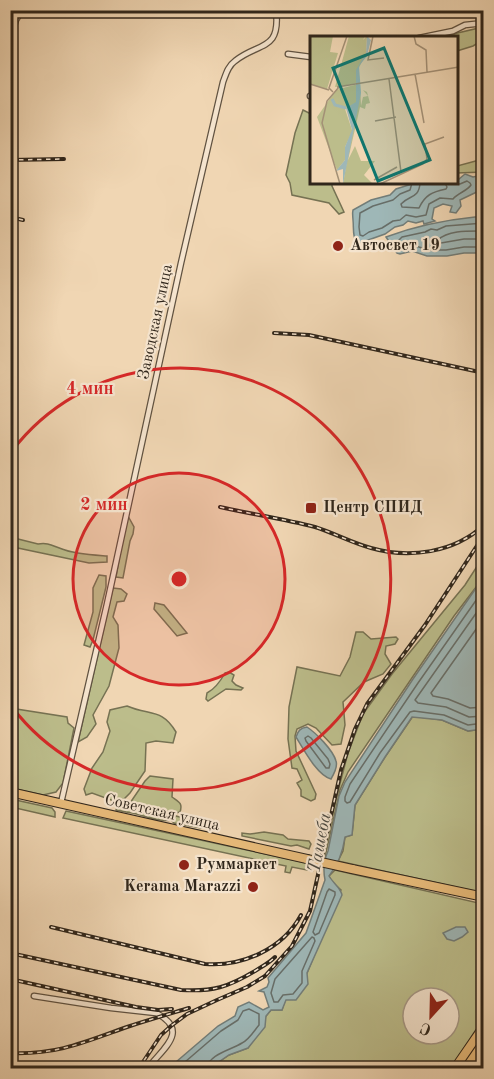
<svg xmlns="http://www.w3.org/2000/svg" width="494" height="1079" font-family="'Old Standard TT',serif">
	<style>
		.green { fill: #bcbd8b; stroke: #767253; stroke-width: 1.5; fill-rule: evenodd }
		.water { fill: #9eb7b7; stroke: #727d79; stroke-width: 1.5 }
		.lines { fill: none; stroke-linecap: round; stroke-linejoin: round }
		.shore { stroke: #676e69; stroke-width: 1.5 }
		.minor-casing { stroke: #605241; stroke-width: 7 }
		.primary-casing { stroke: #30261b; stroke-width: 10 }
		.trunk-casing { stroke: #30261b; stroke-width: 10 }
		.minor { stroke: #f5e4ce; stroke-width: 4.5 }
		.primary { stroke: #e8bb7a; stroke-width: 8 }
		.trunk { stroke: #e8bb7a; stroke-width: 8 }
		.rail-casing { stroke: #30261b; stroke-width: 4 }
		.rail { stroke: #f5e4ce; stroke-width: 1.5; stroke-dasharray: 4.5; stroke-linecap: butt }
		.primary-bridge-casing { stroke: #30261b; stroke-width: 10; stroke-linecap: butt }
		.primary-bridge { stroke: #e8bb7a; stroke-width: 8 }
		.ring { fill: none; stroke: #d62828; stroke-width: 3 }
		.poi-dot { fill: #8f2418; stroke: #f5e4ce; stroke-width: 2 }
		.labels { text-anchor: middle; dominant-baseline: central; stroke-width: 4.5; stroke-linejoin: round; paint-order: stroke }
		.poi-label { font-size: 16px; font-weight: bold; fill: #30261b; stroke: #f5e4ce; text-anchor: start }
		.street-label { font-size: 16px; fill: #30261b; stroke: #f5e4ce }
		.water-label { font-size: 18px; font-style: italic; fill: #4c4a42; stroke: #f5e4ce }
		.inset-river { fill: none; stroke: #9eb7b7; stroke-width: 3 }
		.inset-road { fill: none; stroke: #a39076; stroke-width: 1.5 }
		.view { fill: #0f766e; fill-opacity: 0.15; stroke: #0f766e; stroke-width: 3 }
		.inset-edge { fill: none; stroke: #30261b; stroke-width: 3 }
		.centre { fill: #d62828; stroke: #f5e4ce; stroke-width: 3 }
		.ring-label { font-size: 18px; text-anchor: middle; font-weight: bold; fill: #d62828; stroke: #f5e4ce; stroke-width: 4.5; stroke-linejoin: round; paint-order: stroke }
	</style>
	<rect width="100%" height="100%" fill="#f0d6b3"/>
	<filter id="stains"><feTurbulence type="fractalNoise" baseFrequency=".00333" numOctaves="4"/><feColorMatrix values="0 0 0 0 .2 0 0 0 0 .09 0 0 0 0 .02 0 0 0 .5 -.17"/></filter>
	<radialGradient id="worn" r=".72"><stop offset=".6" stop-color="#630" stop-opacity="0"/><stop offset="1" stop-color="#630" stop-opacity=".3"/></radialGradient>
	<g class="green">
		<path d="M483 27V40L473 46 457 51 456 38 444 37 445 36Z"/>
		<path d="M303 110 311 114V183H332V186L344 212 339 214 329 203 292 195 290 183 286 175 295 133Z"/>
		<path d="M483 159V172L457 173V166Z"/>
		<path d="M128 516 134 527 133 534 130 541 123 578 116 577 125 524Z"/>
		<path d="M10 537 38 544C48 542 53 546 62 549 74 554 94 555 107 556V562L89 563 13 547 11 546Z"/>
		<path d="M483 557V578L454 616 348 772 340 790 325 857 321 856 348 753 363 714 392 674 465 585Z"/>
		<path d="M99 575 106 576V587L93 640 90 647 84 645 93 612V588Z"/>
		<path d="M113 588 121 589 127 594 124 601 117 602 113 617 118 625 119 648 109 686 93 715 96 724 87 737 78 742Z"/>
		<path d="M155 603 164 605 187 633 177 636 154 609Z"/>
		<path d="M356 632H363L371 639 396 637 398 639 395 644 386 646 385 654 391 664 383 674 364 682 343 702 345 725 341 744 332 745 316 728 308 724 297 729 295 736 296 751 316 794 315 799 311 801 301 796V790L297 783 302 780 297 769 292 768 288 739 289 707 297 667 340 676 350 657Z"/>
		<path d="M229 672 234 675 232 681 236 685 243 688 241 690 226 689 208 701 206 699 207 693C215 689 220 682 225 673Z"/>
		<path d="M127 706C150 716 162 708 176 732L173 743 156 741 146 743 145 771 130 793 122 801H114L92 793 86 795 84 789 92 768 103 752 110 731 107 722 110 710Z"/>
		<path d="M10 708 67 717 68 723 74 728 63 783 56 792 43 795 11 788Z"/>
		<path d="M413 716 442 720 468 731 483 729V893L338 861 343 851 345 837 352 835 355 805 385 757Z"/>
		<path d="M150 776 173 779 172 797C179 802 183 803 180 812L176 813 130 803 145 781Z"/>
		<path d="M11 799 52 808 55 812V817L11 807Z"/>
		<path d="M117 807C147 810 177 814 205 825L208 823H211L213 826 211 828 204 827 201 828 174 823 171 820C158 823 140 813 126 812 123 811 120 811 116 810Z"/>
		<path d="M66 811 307 863 312 871 292 867 290 873 285 872 286 866 63 818Z"/>
		<path d="M264 832 283 835 288 839 309 841 311 844 309 849 297 845 291 846 242 836V833L250 834Z"/>
		<path d="M335 870 483 904V1019L451 1068H210L229 1055 248 1048 266 1016 271 1010H282L285 1000 307 973 341 890 332 882 329 876ZM413 998H449V1034H413Z"/>
	</g>
	<g class="water">
		<path d="M465 174 473 177 483 175V189L460 200 461 206 456 213 450 212 452 206 443 204 434 208 432 219 435 221 424 224 423 221 416 223 408 221 403 225 395 227 385 234 357 244C352 236 354 229 353 220 353 217 352 214 353 210L371 200 390 195 396 189 415 183H456L457 177 459 179Z"/>
		<path d="M475 217H483V253H464L447 256H427L412 251 400 254 397 253 386 237C415 226 445 220 475 217Z"/>
		<path d="M483 578V729L468 731 442 720 412 717 385 757 355 805 352 835 345 837C343 851 338 865 329 876 333 883 341 888 342 895L307 973 308 984 296 1000H286L282 1010H271L266 1016 265 1027 248 1048 229 1055 210 1068H169L218 1026 235 1016 238 1007 249 1002 263 1010 269 1007 264 992 259 991 267 987 269 982 268 978 306 933 325 880C323 870 324 860 328 851L339 796 345 782 413 679Z"/>
		<path d="M307 727C316 733 333 750 336 761 338 767 334 774 331 779 317 775 304 750 296 737 298 731 300 728 307 727Z"/>
		<path d="M456 927H465L468 932 462 937 454 941 447 939 443 933Z"/>
	</g>
	<g class="lines">
		<g class="shore">
			<path d="M412 183 410 190 400 194 393 200 373 206 360 213 359 227 360 235 363 236 369 232 382 228 393 221 400 220 406 215 416 217 426 215 429 204 440 198 453 199C458 193 467 191 471 185L470 183 467 181 460 184 454 183"/>
			<path d="M420 183C419 199 409 195 401 204L402 207 419 208C425 195 432 192 446 189L447 187 445 183"/>
			<path d="M484 223 446 226 437 230 431 229 425 232 402 237 398 241 402 247 412 245 429 250H446L464 247H484"/>
			<path d="M484 231C469 231 448 230 438 240L441 243 464 239H484"/>
			<path d="M484 589 418 683 350 784 345 797V801L347 803 350 802 380 753 410 712 414 711 444 715 468 725 484 723"/>
			<path d="M484 602 415 700 418 703 446 707 469 717 484 716"/>
			<path d="M484 618 431 693 433 696 448 699 470 708 484 707"/>
			<path d="M308 736 311 738 328 759 330 764 329 768H326L306 741 305 738Z"/>
			<path d="M329 889 335 892V895L319 933 315 935 313 932 327 892Z"/>
			<path d="M312 937 314 938 315 941 302 971V983L293 994 283 995 278 1002H274L271 993 275 979Z"/>
			<path d="M178 1068 221 1031 238 1020 243 1011 249 1009 259 1014V1025C254 1031 249 1040 242 1043 231 1050 209 1054 207 1068"/>
		</g>
		<g class="minor-casing">
			<g id="minor">
				<path d="M419 38 453 31 465 25 484 23"/>
				<path d="M10 39 16 20 22 10"/>
				<path d="M288 54 311 57"/>
				<path d="M310 96H311"/>
				<path d="M61 803 107 604 181 263 223 82C226 74 228 66 235 61 258 42 281 52 276 10"/>
				<path d="M34 996 111 1008 156 1013C191 1031 162 1049 148 1068"/>
			</g>
		</g>
		<g class="primary-casing">
			<g id="primary">
				<path d="M10 792 307 859"/>
				<path d="M352 869 484 897"/>
			</g>
		</g>
		<g class="trunk-casing">
			<g id="trunk">
				<path d="M455 1068 484 1026"/>
				<path d="M466 1068 484 1042"/>
			</g>
		</g>
		<use href="#minor" class="minor"/>
		<use href="#primary" class="primary"/>
		<use href="#trunk" class="trunk"/>
		<g class="rail-casing">
			<g id="rail">
				<path d="M10 160 64 159"/>
				<path d="M10 217 23 220"/>
				<path d="M274 333 309 335 484 373"/>
				<path d="M220 507C251 514 284 519 315 527 334 533 352 543 371 548 409 559 454 553 484 525"/>
				<path d="M51 927 205 964C242 967 283 949 301 915"/>
				<path d="M10 953 181 990C213 992 228 987 255 971 263 966 269 963 275 957"/>
				<path d="M10 979 136 1007 158 1010 172 1009"/>
				<path d="M10 1053C57 1055 85 1042 127 1027 148 1020 169 1014 189 1008"/>
				<path d="M139 1068 161 1035 171 1026 187 1014 217 1000 247 987 265 976 292 946 310 911 341 770 355 729 367 704 425 625 484 535"/>
			</g>
		</g>
		<use href="#rail" class="rail"/>
		<g class="primary-bridge-casing">
			<path id="primary-bridge" d="M307 859 352 869"/>
		</g>
		<use href="#primary-bridge" class="primary-bridge"/>
	</g>
	<circle cx="179" cy="579" r="106" fill="#d62828" fill-opacity=".12"/>
	<g class="ring">
		<circle cx="179" cy="579" r="106"/>
		<path d="M12 451A211 211 0 1 1 12 707"/>
	</g>
	<g class="poi-dot">
		<circle cx="338" cy="246" r="6"/>
		<rect x="305" y="502" width="12" height="12" rx="3"/>
		<circle cx="184" cy="865" r="6"/>
		<circle cx="253" cy="887" r="6"/>
	</g>
	<g class="labels">
		<g class="poi-label">
			<text x="350" y="246">Автосвет 19</text>
			<text x="323" y="508">Центр СПИД</text>
			<text x="196" y="865">Руммаркет</text>
			<text x="241" y="887" text-anchor="end">Kerama Marazzi</text>
		</g>
		<g class="street-label">
			<text transform="translate(156 322) rotate(-78)">Заводская улица</text>
			<text transform="translate(162 813) rotate(13)">Советская улица</text>
		</g>
		<g class="water-label">
			<text transform="translate(320 843) rotate(-79)">Ташеба</text>
		</g>
	</g>
	<g transform="translate(310 36)">
		<rect width="148" height="148" fill="#f0d6b3"/>
		<path d="M0 0H23L20 16 28 17 17 53 0 48ZM39 0H55L53 4 57 0 56 17 47 36 48 47 25 51ZM48 48 46 67 35 73 42 94 50 48 51 70 53 61 58 60 53 54 57 56 60 67 56 68 55 73 50 71 38 124 45 110 51 125H65L54 139 63 148H33L42 96 35 111V124L27 134 7 81 26 54Z" fill="#bcbd8b"/>
		<path d="M57 0 61 4 57 20 49 30 51 57 33 148V133L26 135 35 124V111L42 94 36 72 46 66V34L56 17Z" fill="#9eb7b7"/>
		<path class="inset-river" d="M22 63 25 69 36 72"/>
		<path class="inset-road" d="M63 0 58 24 74 22M104 0 106 8 116 14 117 36M105 38 114 87M79 43 91 136M0 48 19 54M27 51 149 31M29 51 17 65 12 87 30 148M23 56 19 52 37 0M65 85 86 81M64 144 87 131M70 148 113 128 117 123 115 108 134 101"/>
		<path class="view" d="M74 12 120 124 68 145 23 32Z"/>
		<rect width="148" height="148" class="inset-edge"/>
	</g>
	<circle cx="179" cy="579" r="9" class="centre"/>
	<g class="ring-label">
		<text x="90" y="394">4 мин</text>
		<text x="104" y="510">2 мин</text>
	</g>
	<rect width="494" height="1079" fill="none" stroke="#f0d6b3" stroke-width="36"/>
	<rect x="12" y="12" width="470" height="1055" fill="none" stroke="#30261b" stroke-width="3"/>
	<rect x="18" y="18" width="458" height="1043" fill="none" stroke="#30261b" stroke-width="1.5"/>
	<g transform="translate(431 1016) rotate(202)"><circle r="28" fill="#f5e4ce" stroke="#a69886" stroke-width="1.5"/>
	<path d="M0-4.5L10 22L0 15L-10 22Z" fill="#8f2418"/>
	<text y="-9" font-size="16" font-weight="bold" text-anchor="middle" fill="#30261b">С</text>
	</g>
	<rect width="100%" height="100%" filter="url(#stains)"/>
	<rect width="100%" height="100%" fill="url(#worn)"/>
</svg>
